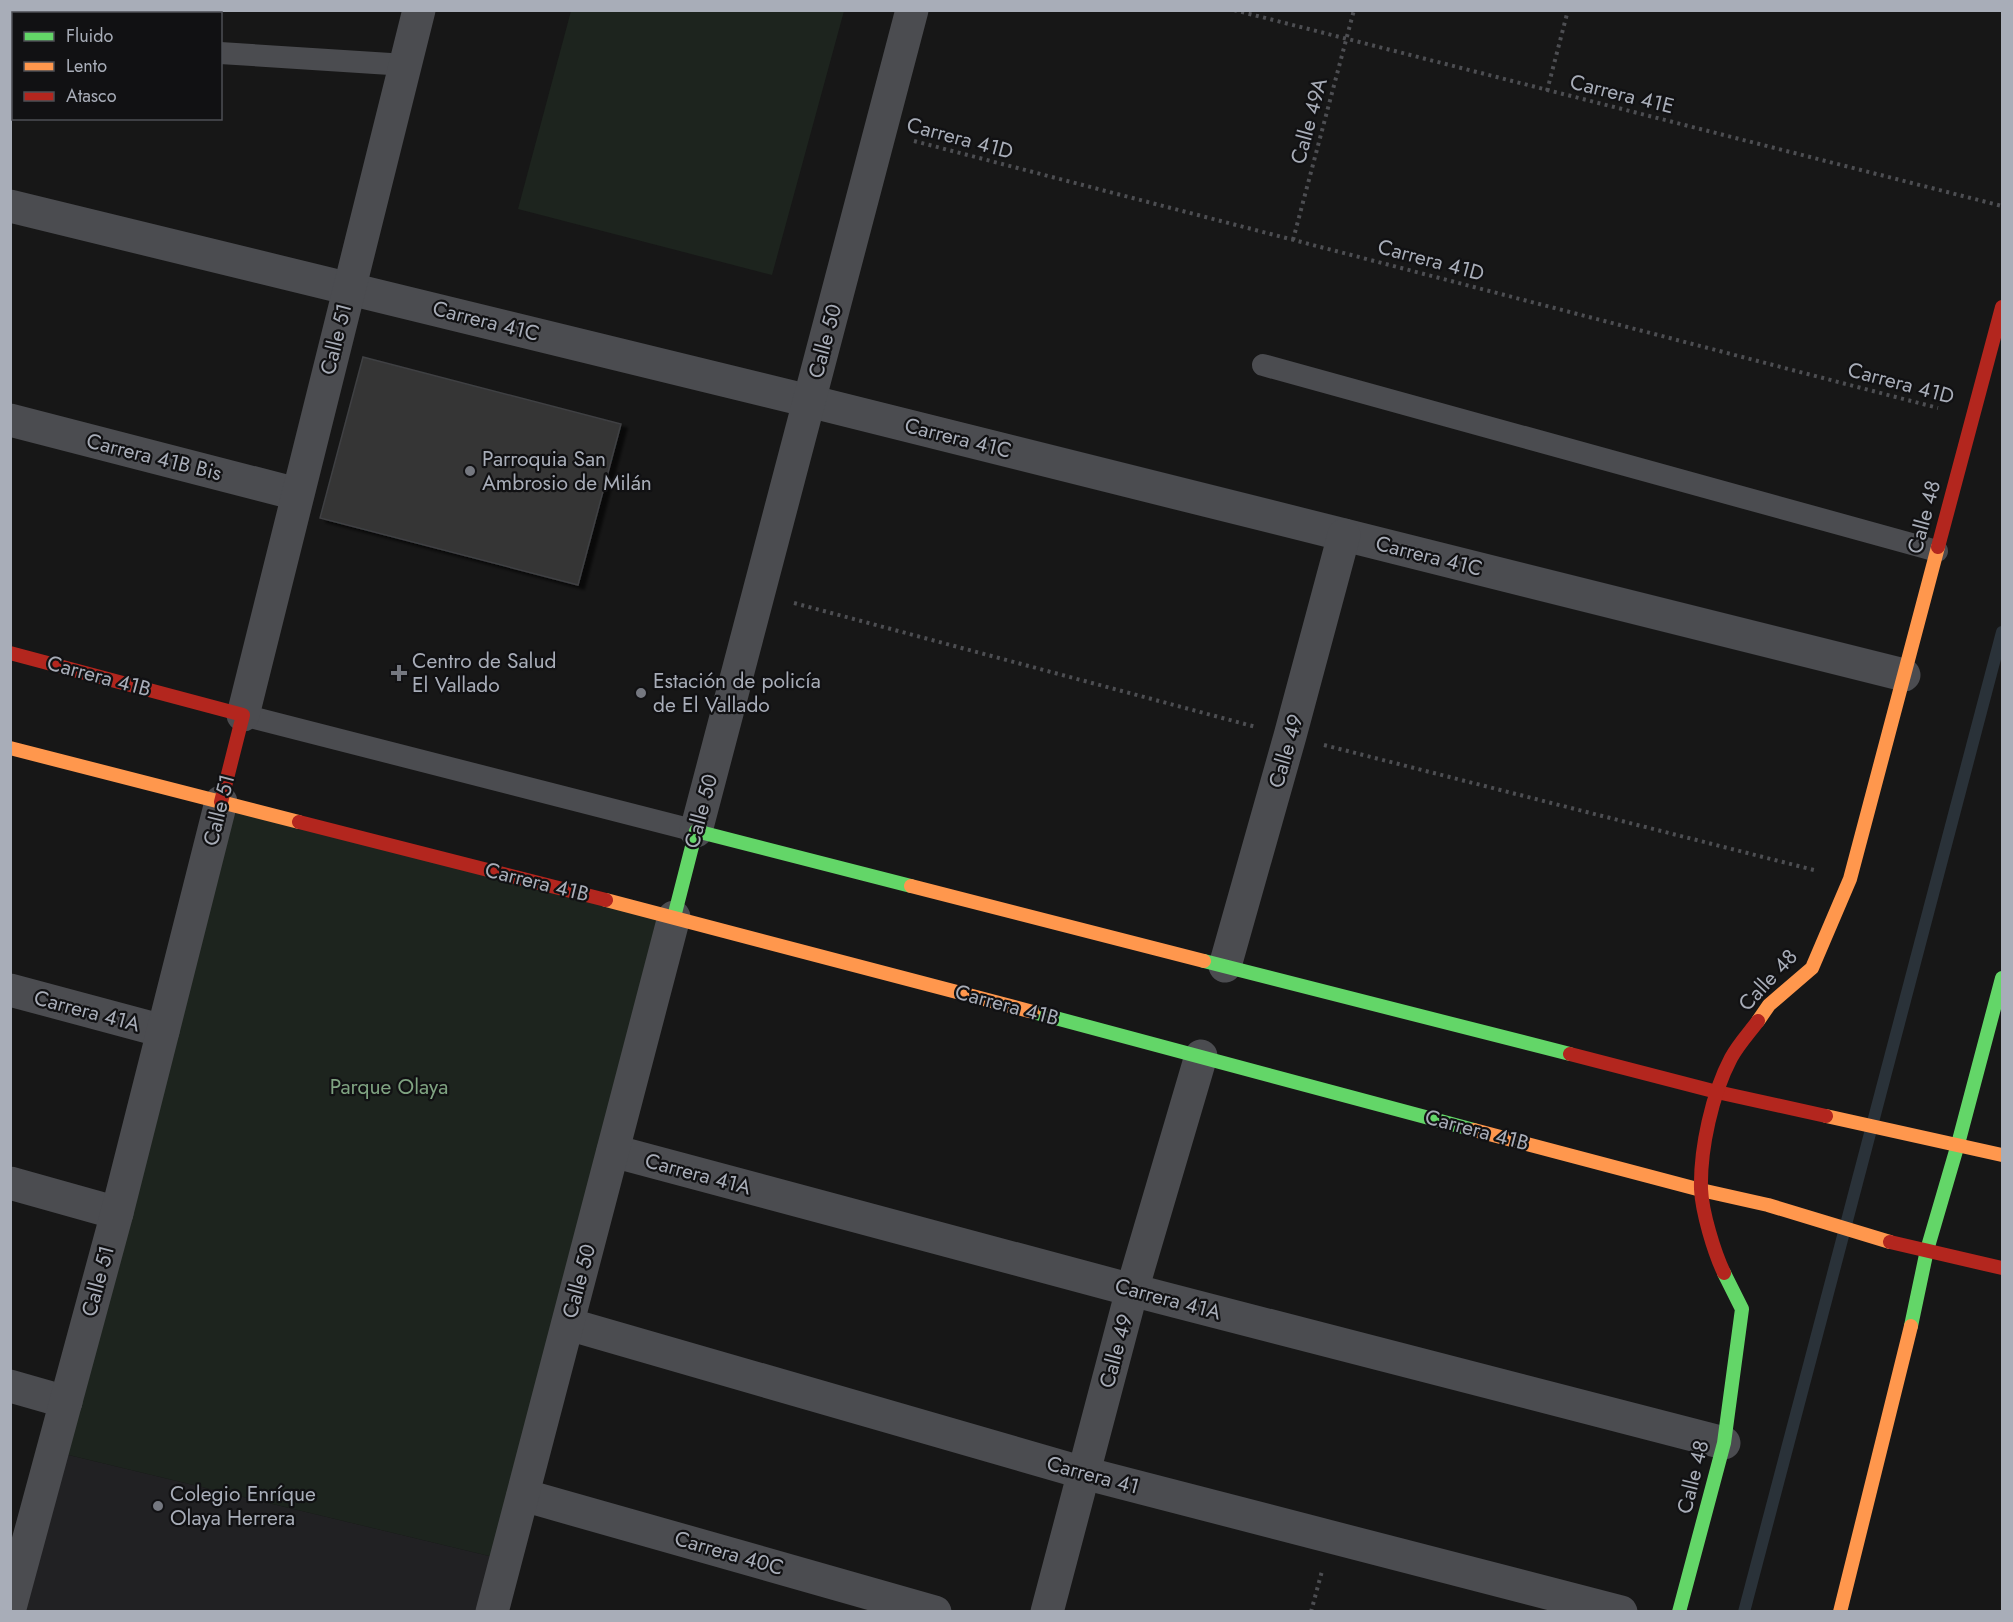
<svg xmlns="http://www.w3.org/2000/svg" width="2013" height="1622" font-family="Jost,sans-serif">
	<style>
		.built { fill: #212123 }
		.green { fill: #1d241e }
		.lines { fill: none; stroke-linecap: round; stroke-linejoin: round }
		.stream { stroke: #2a3239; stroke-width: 12 }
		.building { fill: #353536; stroke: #3f4043; stroke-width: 1.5; filter: url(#shadow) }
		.path { stroke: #4d4e52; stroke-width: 4; stroke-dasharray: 3 4.5; stroke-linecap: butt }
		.lane { stroke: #4b4c50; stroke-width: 22 }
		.street { stroke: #4b4c50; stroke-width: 33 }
		.fast { stroke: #63d668; stroke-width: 14 }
		.slow { stroke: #ff974d; stroke-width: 14 }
		.jam { stroke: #b3261e; stroke-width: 14 }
		.poi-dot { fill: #757880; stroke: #111113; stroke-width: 2 }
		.labels { text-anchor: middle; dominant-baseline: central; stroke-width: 4.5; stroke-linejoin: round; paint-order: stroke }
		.street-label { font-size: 21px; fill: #a8adb8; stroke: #111113 }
		.poi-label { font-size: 21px; fill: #a8adb8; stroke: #111113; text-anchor: start }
		.park-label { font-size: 21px; fill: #7fa381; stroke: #111113 }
	</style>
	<defs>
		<filter id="shadow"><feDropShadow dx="6" dy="4" stdDeviation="1.5" flood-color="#0009"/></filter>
	</defs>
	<rect width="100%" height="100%" fill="#171717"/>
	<path class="built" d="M52 1451 506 1560 492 1611 11 1612Z"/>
	<g class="green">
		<path d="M571 11H844L772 275 518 209Z"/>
		<path d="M221 802 674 917 506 1560 52 1451Z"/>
	</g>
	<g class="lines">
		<path class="stream" d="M1744 1612 2002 632"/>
	</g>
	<path class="building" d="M363 357 621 424 578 585 320 518Z"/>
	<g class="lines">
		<g class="path">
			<path d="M1234 10 2002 206"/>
			<path d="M1547 91 1568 10"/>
			<path d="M914 141 1938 408"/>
			<path d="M1293 240 1354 10"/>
			<path d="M794 603 1256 727"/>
			<path d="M1324 745 1814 870"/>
			<path d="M1311 1612 1322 1571"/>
		</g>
		<g class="lane">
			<path d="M10 40H14"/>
			<path d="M220 53 406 65"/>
			<path d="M1263 365 1937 551"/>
			<path d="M243 715 696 831"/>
		</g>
		<g class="street">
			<path d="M10 206 809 401 1904 675"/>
			<path d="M10 420 297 494"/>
			<path d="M243 715 419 10"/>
			<path d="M696 831 912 10"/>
			<path d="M1225 966 1290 736 1344 535"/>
			<path d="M10 990 163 1031"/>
			<path d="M613 1151 1132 1290 1724 1443"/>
			<path d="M10 1183 117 1213"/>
			<path d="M568 1324 1084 1473 1621 1612"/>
			<path d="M10 1386 66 1402"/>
			<path d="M523 1495 935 1612"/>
			<path d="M10 1608 117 1213 221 802"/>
			<path d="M492 1612 674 917"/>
			<path d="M1047 1612 1132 1290 1201 1056"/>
		</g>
		<g class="fast">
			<path d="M674 917 696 831 911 886"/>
			<path d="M1204 961 1570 1054"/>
			<path d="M1033 1012 1474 1130"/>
			<path d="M1911 1326 1927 1250 1958 1144 2002 978"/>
			<path d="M1679 1612 1724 1443 1742 1309 1724 1273"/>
		</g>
		<g class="slow">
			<path d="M10 748 299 822"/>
			<path d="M911 886 1204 961"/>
			<path d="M606 900 1033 1012"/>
			<path d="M1758 1021 1769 1005 1812 968 1850 879 1938 547"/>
			<path d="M1826 1116 2002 1155"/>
			<path d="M1474 1130 1701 1190 1768 1205 1890 1242"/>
			<path d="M1840 1612 1911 1326"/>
		</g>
		<g class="jam">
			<path d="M1938 547 2002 307"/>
			<path d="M10 653 243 715 221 802"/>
			<path d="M299 822 606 900"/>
			<path d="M1570 1054 1717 1092 1826 1116"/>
			<path d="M1890 1242 2002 1268"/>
			<path d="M1724 1273C1714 1252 1702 1212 1701 1189 1700 1149 1712 1094 1731 1058 1738 1045 1749 1033 1758 1021"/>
		</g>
	</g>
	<g class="poi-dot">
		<circle cx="470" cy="471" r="6"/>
		<path d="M396 664h6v6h6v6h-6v6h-6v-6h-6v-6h6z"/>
		<circle cx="641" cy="693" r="6"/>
		<circle cx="158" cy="1506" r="6"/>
	</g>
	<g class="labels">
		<g class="street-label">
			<text transform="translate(1622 94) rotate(14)">Carrera 41E</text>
			<text transform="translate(1309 121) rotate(-75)">Calle 49A</text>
			<text transform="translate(960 138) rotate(15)">Carrera 41D</text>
			<text transform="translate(1431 260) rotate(15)">Carrera 41D</text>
			<text transform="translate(486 321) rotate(14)">Carrera 41C</text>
			<text transform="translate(336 339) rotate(-76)">Calle 51</text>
			<text transform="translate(825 341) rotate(-75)">Calle 50</text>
			<text transform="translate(1901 383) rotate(15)">Carrera 41D</text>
			<text transform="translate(958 438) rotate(14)">Carrera 41C</text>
			<text transform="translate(154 457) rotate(14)">Carrera 41B Bis</text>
			<text transform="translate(1924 517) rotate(-75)">Calle 48</text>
			<text transform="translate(1429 556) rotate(14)">Carrera 41C</text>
			<text transform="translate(99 676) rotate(15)">Carrera 41B</text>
			<text transform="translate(1286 751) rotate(-74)">Calle 49</text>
			<text transform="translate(219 810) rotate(-76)">Calle 51</text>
			<text transform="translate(701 811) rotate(-75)">Calle 50</text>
			<text transform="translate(537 882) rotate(14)">Carrera 41B</text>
			<text transform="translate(1768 980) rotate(-47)">Calle 48</text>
			<text transform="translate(1007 1005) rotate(15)">Carrera 41B</text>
			<text transform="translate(87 1011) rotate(15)">Carrera 41A</text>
			<text transform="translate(1477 1130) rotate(15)">Carrera 41B</text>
			<text transform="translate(698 1174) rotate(15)">Carrera 41A</text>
			<text transform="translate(98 1281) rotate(-75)">Calle 51</text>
			<text transform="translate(579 1281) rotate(-75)">Calle 50</text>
			<text transform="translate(1168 1299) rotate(15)">Carrera 41A</text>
			<text transform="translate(1116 1351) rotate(-75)">Calle 49</text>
			<text transform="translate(1093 1475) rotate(15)">Carrera 41</text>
			<text transform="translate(1693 1477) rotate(-76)">Calle 48</text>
			<text transform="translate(729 1553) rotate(16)">Carrera 40C</text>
		</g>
		<g class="poi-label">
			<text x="482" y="459">Parroquia San<tspan x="482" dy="24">Ambrosio de Milán</tspan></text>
			<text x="412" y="661">Centro de Salud<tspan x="412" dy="24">El Vallado</tspan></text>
			<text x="653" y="681">Estación de policía<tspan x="653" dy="24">de El Vallado</tspan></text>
			<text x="170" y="1494">Colegio Enríque<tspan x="170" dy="24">Olaya Herrera</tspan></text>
		</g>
		<g class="park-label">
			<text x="389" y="1087">Parque Olaya</text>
		</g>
	</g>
	<rect width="2013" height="1622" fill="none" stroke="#a8adb8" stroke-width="24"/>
	<rect x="12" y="12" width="210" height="108" fill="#111113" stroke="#4d4f55" stroke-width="1.5"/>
	<rect x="24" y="32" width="30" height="9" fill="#63d668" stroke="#4d4f55" stroke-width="1.5"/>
	<text x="66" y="42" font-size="18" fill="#a8adb8">Fluido</text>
	<rect x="24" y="62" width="30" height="9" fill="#ff974d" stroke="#4d4f55" stroke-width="1.5"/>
	<text x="66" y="72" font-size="18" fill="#a8adb8">Lento</text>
	<rect x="24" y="92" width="30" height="9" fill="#b3261e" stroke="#4d4f55" stroke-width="1.5"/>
	<text x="66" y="102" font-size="18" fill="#a8adb8">Atasco</text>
</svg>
